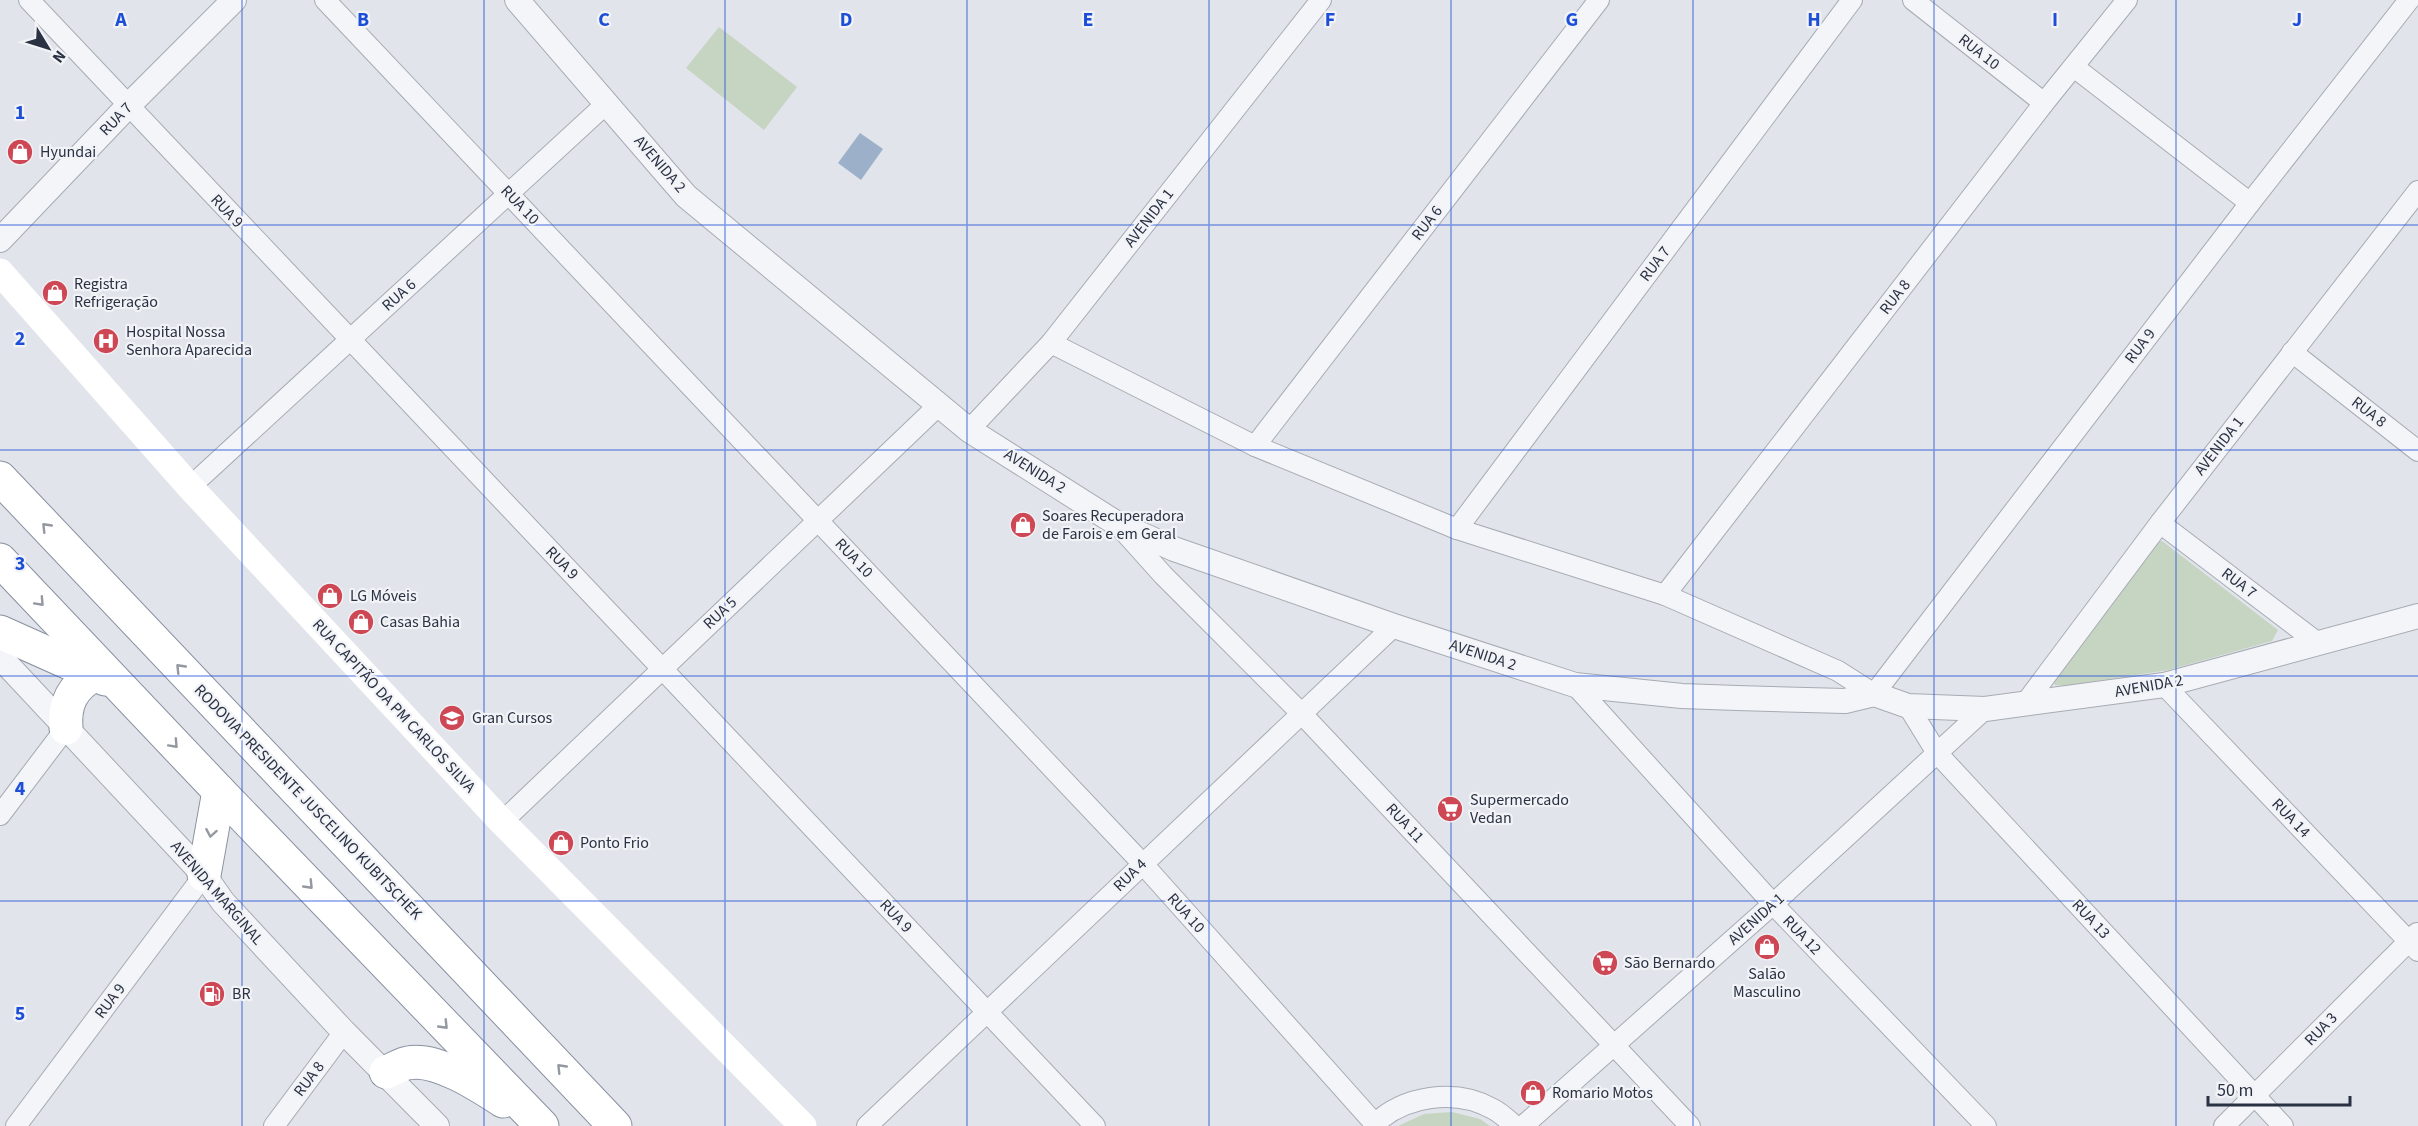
<svg xmlns="http://www.w3.org/2000/svg" width="2418" height="1126" font-family="'Source Sans 3',sans-serif">
	<style>
		.green { fill: #c6d4c2 }
		.water { fill: #9cb0ca }
		.lines { fill: none; stroke-linecap: round; stroke-linejoin: round }
		.minor-casing { stroke: #a6abb4; stroke-width: 22 }
		.tertiary-casing { stroke: #a6abb4; stroke-width: 26 }
		.trunk-casing { stroke: #8891a0; stroke-width: 35 }
		.minor { stroke: #f4f5f8; stroke-width: 20 }
		.tertiary { stroke: #f4f5f8; stroke-width: 24 }
		.secondary { stroke: #fff; stroke-width: 27 }
		.trunk { stroke: #fff; stroke-width: 33 }
		.oneway { stroke: #9498a0 }
		.grid { fill: none; stroke: #1d4ed8; stroke-width: 1.5; stroke-opacity: 0.55 }
		.labels { text-anchor: middle; dominant-baseline: central; stroke-width: 4.5; stroke-linejoin: round; paint-order: stroke }
		.street-label { font-size: 16px; fill: #293142; stroke: #f1f3f7 }
		.poi-label { font-size: 16px; fill: #293142; stroke: #f1f3f7; text-anchor: start }
		.grid-label { font-size: 20px; text-anchor: middle; font-weight: bold; fill: #1d4ed8; stroke: #f1f3f7; stroke-width: 4.5; stroke-linejoin: round; paint-order: stroke }
	</style>
	<rect width="100%" height="100%" fill="#e1e4ea"/>
	<g class="green">
		<path d="M719 27 797 87 764 130 686 68Z"/>
		<path d="M2162 541 2278 630 2272 641 2168 670 2064 686 2055 685 2050 675 2149 542Z"/>
		<path d="M1452 1112 1480 1119 1490 1126H1398L1424 1114Z"/>
	</g>
	<path class="water" d="M860 133 883 149 861 180 838 163Z"/>
	<g class="lines">
		<g class="minor-casing">
			<g id="minor">
				<path d="M29 0 1095 1126"/>
				<path d="M325 0 1142 863 1375 1124"/>
				<path d="M1913 0 2044 103"/>
				<path d="M2074 67 2250 203"/>
				<path d="M1051 343 1255 446 1457 529 1665 595 1838 671 1874 694 2250 203 2409 0"/>
				<path d="M2292 352 2418 451"/>
				<path d="M969 430 1051 343 1321 0"/>
				<path d="M1255 446 1599 0"/>
				<path d="M190 487 607 103"/>
				<path d="M2160 523 2318 643"/>
				<path d="M1120 527 1163 575 1302 714 1690 1126"/>
				<path d="M1457 529 1852 0"/>
				<path d="M1665 595 2044 103 2127 0"/>
				<path d="M1575 685 1773 904 1986 1126"/>
				<path d="M2164 685 2418 951"/>
				<path d="M2024 705 2160 523 2418 191"/>
				<path d="M1908 706 1937 753 2283 1126"/>
				<path d="M0 815 66 728"/>
				<path d="M502 822C647 682 794 545 939 405"/>
				<path d="M16 1126 204 875"/>
				<path d="M274 1126 344 1032"/>
				<path d="M867 1126 1394 626"/>
				<path d="M1373 1126C1403 1095 1456 1088 1493 1109 1501 1113 1508 1120 1515 1126"/>
				<path d="M1523 1126 1773 904 1985 709"/>
				<path d="M2224 1126 2417 933"/>
			</g>
		</g>
		<g class="tertiary-casing">
			<g id="tertiary">
				<path d="M517 0 686 196 969 430 1116 523 1174 549 1394 626 1575 685 1682 696 1737 698 1845 701 1874 694 1908 706 1985 709 2164 685 2418 616"/>
				<path d="M0 240 128 106 234 0"/>
				<path d="M0 657 204 875 223 902 344 1032 437 1126"/>
			</g>
		</g>
		<g class="trunk-casing">
			<g id="trunk">
				<path d="M0 478 615 1126"/>
				<path d="M0 560 219 791 542 1126"/>
				<path d="M0 632 105 679"/>
				<path d="M66 728C64 704 72 687 94 675"/>
				<path d="M204 875 219 791"/>
				<path d="M386 1072C393 1070 401 1064 408 1063 436 1057 480 1086 503 1101"/>
			</g>
		</g>
		<use href="#minor" class="minor"/>
		<use href="#tertiary" class="tertiary"/>
		<path class="secondary" d="M0 272 190 487 502 822 803 1126"/>
		<use href="#trunk" class="trunk"/>
	</g>
	<defs><path id="oneway-chevron" d="M-2-3.5L2.5 0L-2 3.5" fill="none" stroke-width="1.6" stroke-linecap="round" stroke-linejoin="round" transform="scale(1.5)"/></defs>
	<g class="oneway">
		<use href="#oneway-chevron" transform="translate(46 527) rotate(-134)"/>
		<use href="#oneway-chevron" transform="translate(40 602) rotate(47)"/>
		<use href="#oneway-chevron" transform="translate(180 668) rotate(-134)"/>
		<use href="#oneway-chevron" transform="translate(174 744) rotate(47)"/>
		<use href="#oneway-chevron" transform="translate(211 833) rotate(100)"/>
		<use href="#oneway-chevron" transform="translate(309 885) rotate(46)"/>
		<use href="#oneway-chevron" transform="translate(444 1025) rotate(46)"/>
		<use href="#oneway-chevron" transform="translate(561 1068) rotate(-134)"/>
	</g>
	<path class="grid" d="M242 0V1126M484 0V1126M725 0V1126M967 0V1126M1209 0V1126M1451 0V1126M1693 0V1126M1934 0V1126M2176 0V1126M0 225H2418M0 450H2418M0 676H2418M0 901H2418"/>
	<defs>
		<g id="shop-disc" transform="scale(1.35)"><circle r="9.5" fill="#ce4754" stroke="#f1f3f7"/><path d="M-5-2.5h2.3a2.7 3.5 0 0 1 5.4 0H5L5.5 6h-11ZM-1.5-2.5h3a1.5 2.3 0 0 0-3 0Z" fill="#fff"/></g>
		<g id="hospital-disc" transform="scale(1.35)"><circle r="9.5" fill="#ce4754" stroke="#f1f3f7"/><path d="M-5-5h3v3.5h4V-5h3V5h-3V1.5h-4V5h-3Z" fill="#fff"/></g>
		<g id="university-disc" transform="scale(1.35)"><circle r="9.5" fill="#ce4754" stroke="#f1f3f7"/><path d="M0-5L7-2L0 1L-7-2ZM-4 1L0 2.5L4 1V4Q0 6-4 4Z" fill="#fff"/></g>
		<g id="supermarket-disc" transform="scale(1.35)"><circle r="9.5" fill="#ce4754" stroke="#f1f3f7"/><path d="M-6-5.5h2.5l.6 2H6L4.5 2H-2.5L-4.4-4H-6ZM-1.5 3.2a1.3 1.3 0 1 0 .1 0ZM3 3.2a1.3 1.3 0 1 0 .1 0Z" fill="#fff"/></g>
		<g id="fuel-disc" transform="scale(1.35)"><circle r="9.5" fill="#ce4754" stroke="#f1f3f7"/><path d="M-5.5-6h7V0h2V4h1.3V-2.5L3-4.5l.8-.8L6-3V5H2.5V1h-1V6h-7ZM-4.2-4.7v3.2H.2V-4.7Z" fill="#fff"/></g>
	</defs>
	<g fill-rule="evenodd">
		<use href="#shop-disc" x="20" y="152"/>
		<use href="#shop-disc" x="55" y="293"/>
		<use href="#hospital-disc" x="106" y="341"/>
		<use href="#shop-disc" x="1023" y="525"/>
		<use href="#shop-disc" x="330" y="596"/>
		<use href="#shop-disc" x="361" y="622"/>
		<use href="#university-disc" x="452" y="718"/>
		<use href="#supermarket-disc" x="1450" y="809"/>
		<use href="#shop-disc" x="561" y="843"/>
		<use href="#shop-disc" x="1767" y="947"/>
		<use href="#supermarket-disc" x="1605" y="963"/>
		<use href="#fuel-disc" x="212" y="994"/>
		<use href="#shop-disc" x="1533" y="1093"/>
	</g>
	<g class="labels">
		<g class="street-label">
			<text transform="translate(1979 52) rotate(38)">RUA 10</text>
			<text transform="translate(116 119) rotate(-46)">RUA 7</text>
			<text transform="translate(660 164) rotate(49)">AVENIDA 2</text>
			<text transform="translate(520 205) rotate(46)">RUA 10</text>
			<text transform="translate(227 211) rotate(47)">RUA 9</text>
			<text transform="translate(1149 218) rotate(-52)">AVENIDA 1</text>
			<text transform="translate(1427 223) rotate(-52)">RUA 6</text>
			<text transform="translate(1655 264) rotate(-53)">RUA 7</text>
			<text transform="translate(399 295) rotate(-42)">RUA 6</text>
			<text transform="translate(1895 297) rotate(-52)">RUA 8</text>
			<text transform="translate(2140 346) rotate(-53)">RUA 9</text>
			<text transform="translate(2369 412) rotate(38)">RUA 8</text>
			<text transform="translate(2219 446) rotate(-52)">AVENIDA 1</text>
			<text transform="translate(1035 471) rotate(32)">AVENIDA 2</text>
			<text transform="translate(854 558) rotate(47)">RUA 10</text>
			<text transform="translate(562 563) rotate(46)">RUA 9</text>
			<text transform="translate(2239 583) rotate(37)">RUA 7</text>
			<text transform="translate(720 613) rotate(-43)">RUA 5</text>
			<text transform="translate(1483 655) rotate(18)">AVENIDA 2</text>
			<text transform="translate(2149 686) rotate(-10)">AVENIDA 2</text>
			<text transform="translate(394 706) rotate(47)">RUA CAPITÃO DA PM CARLOS SILVA</text>
			<text transform="translate(308 802) rotate(46)">RODOVIA PRESIDENTE JUSCELINO KUBITSCHEK</text>
			<text transform="translate(2291 818) rotate(46)">RUA 14</text>
			<text transform="translate(1405 823) rotate(47)">RUA 11</text>
			<text transform="translate(1130 875) rotate(-44)">RUA 4</text>
			<text transform="translate(217 893) rotate(49)">AVENIDA MARGINAL</text>
			<text transform="translate(1186 913) rotate(48)">RUA 10</text>
			<text transform="translate(896 916) rotate(47)">RUA 9</text>
			<text transform="translate(1756 919) rotate(-42)">AVENIDA 1</text>
			<text transform="translate(2091 919) rotate(47)">RUA 13</text>
			<text transform="translate(1802 935) rotate(46)">RUA 12</text>
			<text transform="translate(110 1001) rotate(-53)">RUA 9</text>
			<text transform="translate(2321 1029) rotate(-46)">RUA 3</text>
			<text transform="translate(309 1079) rotate(-53)">RUA 8</text>
		</g>
		<g class="poi-label">
			<text x="40" y="152">Hyundai</text>
			<text x="74" y="284">Registra<tspan x="74" dy="18">Refrigeração</tspan></text>
			<text x="126" y="332">Hospital Nossa<tspan x="126" dy="18">Senhora Aparecida</tspan></text>
			<text x="1042" y="516">Soares Recuperadora<tspan x="1042" dy="18">de Farois e em Geral</tspan></text>
			<text x="350" y="596">LG Móveis</text>
			<text x="380" y="622">Casas Bahia</text>
			<text x="472" y="718">Gran Cursos</text>
			<text x="1470" y="800">Supermercado<tspan x="1470" dy="18">Vedan</tspan></text>
			<text x="580" y="843">Ponto Frio</text>
			<text x="1624" y="963">São Bernardo</text>
			<text x="1767" y="974" text-anchor="middle">Salão<tspan x="1767" dy="18">Masculino</tspan></text>
			<text x="232" y="994">BR</text>
			<text x="1552" y="1093">Romario Motos</text>
		</g>
	</g>
	<g class="grid-label">
		<text x="121" y="26">A</text>
		<text x="363" y="26">B</text>
		<text x="604" y="26">C</text>
		<text x="846" y="26">D</text>
		<text x="1088" y="26">E</text>
		<text x="1330" y="26">F</text>
		<text x="1572" y="26">G</text>
		<text x="1814" y="26">H</text>
		<text x="2055" y="26">I</text>
		<text x="2297" y="26">J</text>
		<text x="20" y="119">1</text>
		<text x="20" y="345">2</text>
		<text x="20" y="570">3</text>
		<text x="20" y="795">4</text>
		<text x="20" y="1020">5</text>
	</g>
	<g transform="translate(48 48) rotate(128)" stroke="#f1f3f7" stroke-width="4.5" paint-order="stroke">
	<path d="M0-4.5L10 22L0 15L-10 22Z" fill="#293142"/>
	<text y="-9" font-size="16" font-weight="bold" text-anchor="middle" fill="#293142">N</text>
	</g>
	<path d="M2208 1096v9h142v-9" fill="none" stroke="#293142" stroke-width="3"/>
	<text x="2217" y="1096" font-size="18" fill="#293142" stroke="#f1f3f7" stroke-width="4.5" paint-order="stroke">50 m</text>
</svg>
